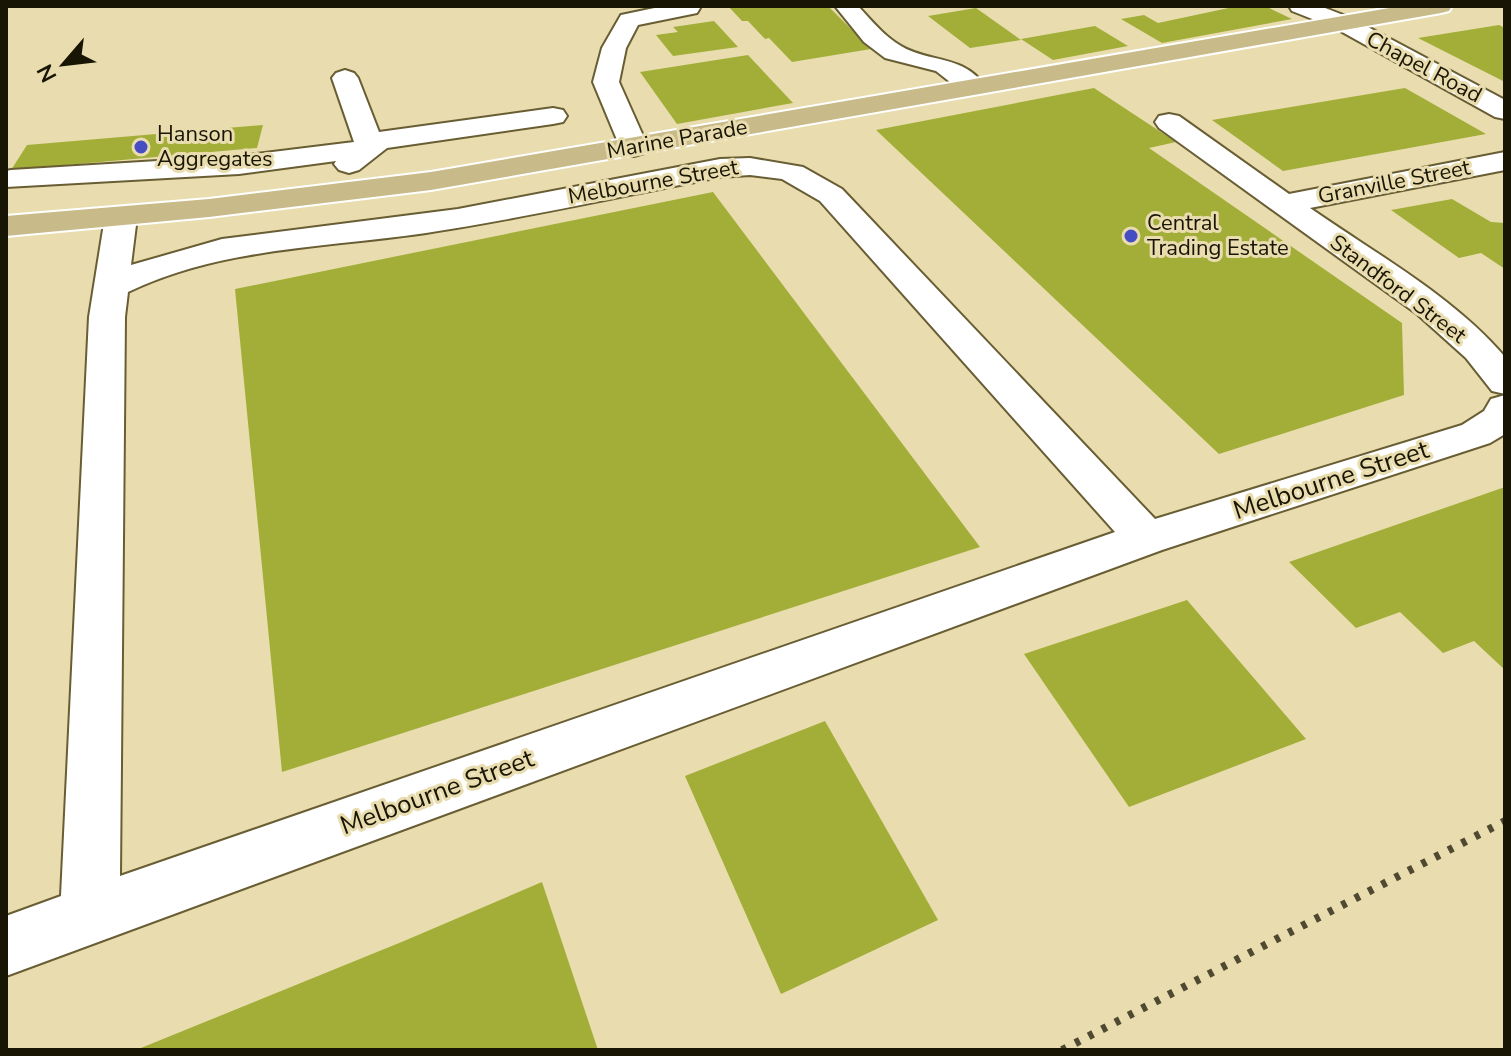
<svg xmlns="http://www.w3.org/2000/svg" width="1511" height="1056" font-family="'Nunito Sans',sans-serif">
	<style>
		.building { fill: #a2ae38 }
		.lines { fill: none; stroke-linecap: round; stroke-linejoin: round }
		.minor-casing { stroke: #685d33; stroke-width: 4 }
		.major-casing { stroke: #fff; stroke-width: 4 }
		.minor { fill: #fff; fill-rule: evenodd }
		.major { fill: #c8bb89; fill-rule: evenodd }
		.rail { stroke: #504932; stroke-width: 8; stroke-dasharray: 5 10; stroke-linecap: butt }
		.poi-dot { fill: #474dc2; stroke: #e9ddaf; stroke-width: 3 }
		.labels { text-anchor: middle; dominant-baseline: central; stroke-width: 6; stroke-linejoin: round; paint-order: stroke }
		.far-street-label { font-size: 22px; fill: #191505; stroke: #e9ddaf }
		.far-poi-label { font-size: 22px; fill: #191505; stroke: #e9ddaf; text-anchor: start }
		.street-label { font-size: 26px; fill: #191505; stroke: #e9ddaf }
	</style>
	<rect width="100%" height="100%" fill="#e9ddaf"/>
	<g class="building">
		<path d="M728 6H828L871 49 792 62 769 38 765 39 748 21H742Z"/>
		<path d="M1238 6H1265L1292 19 1162 43 1121 19 1144 15 1158 23Z"/>
		<path d="M976 8 1021 40 970 48 928 16Z"/>
		<path d="M714 21 738 47 673 56 656 35 678 32 673 27Z"/>
		<path d="M1499 25 1505 28V82L1418 38Z"/>
		<path d="M1095 26 1128 46 1053 60 1021 39Z"/>
		<path d="M748 55 793 103 677 124 640 72Z"/>
		<path d="M1094 88 1176 142 1149 148 1402 323 1404 395 1219 454 876 130Z"/>
		<path d="M1405 88 1486 134 1283 171 1212 120Z"/>
		<path d="M263 125 257 148 11 170 27 145Z"/>
		<path d="M713 192 980 547 282 772 235 289Z"/>
		<path d="M1452 199 1491 222 1505 223V269L1481 253 1459 258 1391 210Z"/>
		<path d="M1505 487V670L1474 641 1443 653 1400 612 1356 628 1289 562Z"/>
		<path d="M1187 600 1306 739 1129 807 1024 654Z"/>
		<path d="M825 721 938 920 781 994 685 776Z"/>
		<path d="M542 882 598 1050H136L404 941Z"/>
	</g>
	<g class="lines">
		<g class="minor-casing">
			<g id="minor">
				<path d="M664 6 700 8 697 13 638 25 626 48 619 82 648 147 644 153 634 156 624 153 620 147 593 82 602 48 621 15Z"/>
				<path d="M835 6H858C871 20 884 36 901 46 929 63 963 54 986 87L982 93H964L936 71 885 58 864 42Z"/>
				<path d="M1289 6H1320L1351 18 1505 100V119L1495 117 1335 28 1292 11Z"/>
				<path d="M345 70 354 73 358 78 379 132 553 108 563 110 567 116 563 122 553 124 387 148 359 170 349 173 339 170 334 164 336 161 239 174 6 187V171L11 170 239 156 354 142 332 78 336 73Z"/>
				<path d="M1169 114 1179 116 1289 194 1505 152V170L1310 208C1376 254 1453 296 1505 357V394L1492 391 1466 358 1417 314 1159 128 1155 122 1159 116Z"/>
				<path d="M750 158 803 167 842 189 1155 519 1462 425 1484 411 1491 399 1505 395V434L1490 443 1162 550 6 976V916L61 896 89 317 105 217 110 210 121 208 132 210 137 217 131 265 222 239 458 209 720 159ZM750 175 782 179 820 201 1115 532 120 876 125 317 128 292C222 247 324 248 426 233 524 218 622 196 720 177Z"/>
			</g>
		</g>
		<g class="major-casing">
			<path id="major" d="M1401 6H1452L1449 11 1441 13 431 190 209 217 6 236V216L209 199 431 172Z"/>
		</g>
		<use href="#minor" class="minor"/>
		<use href="#major" class="major"/>
		<path class="rail" d="M1062 1050 1505 821"/>
	</g>
	<g class="poi-dot">
		<circle cx="141" cy="147" r="8"/>
		<circle cx="1131" cy="236" r="8"/>
	</g>
	<g class="labels">
		<g class="far-street-label">
			<text transform="translate(1424 67) rotate(28)">Chapel Road</text>
			<text transform="translate(677 139) rotate(-10)">Marine Parade</text>
			<text transform="translate(653 182) rotate(-10)">Melbourne Street</text>
			<text transform="translate(1394 182) rotate(-11)">Granville Street</text>
			<text transform="translate(1398 289) rotate(37)">Standford Street</text>
		</g>
		<g class="far-poi-label">
			<text x="157" y="134">Hanson<tspan x="157" dy="25">Aggregates</tspan></text>
			<text x="1147" y="223">Central<tspan x="1147" dy="25">Trading Estate</tspan></text>
		</g>
		<g class="street-label">
			<text transform="translate(1331 480) rotate(-18)">Melbourne Street</text>
			<text transform="translate(437 792) rotate(-20)">Melbourne Street</text>
		</g>
	</g>
	<rect width="1511" height="1056" fill="none" stroke="#191505" stroke-width="16"/>
	<g transform="translate(64 64) rotate(242)" stroke="#e9ddaf" stroke-width="6" paint-order="stroke">
	<path d="M0-6L14 30L0 20L-14 30Z" fill="#191505"/>
	<text y="-12" font-size="22" font-weight="bold" text-anchor="middle" fill="#191505">N</text>
	</g>
</svg>
